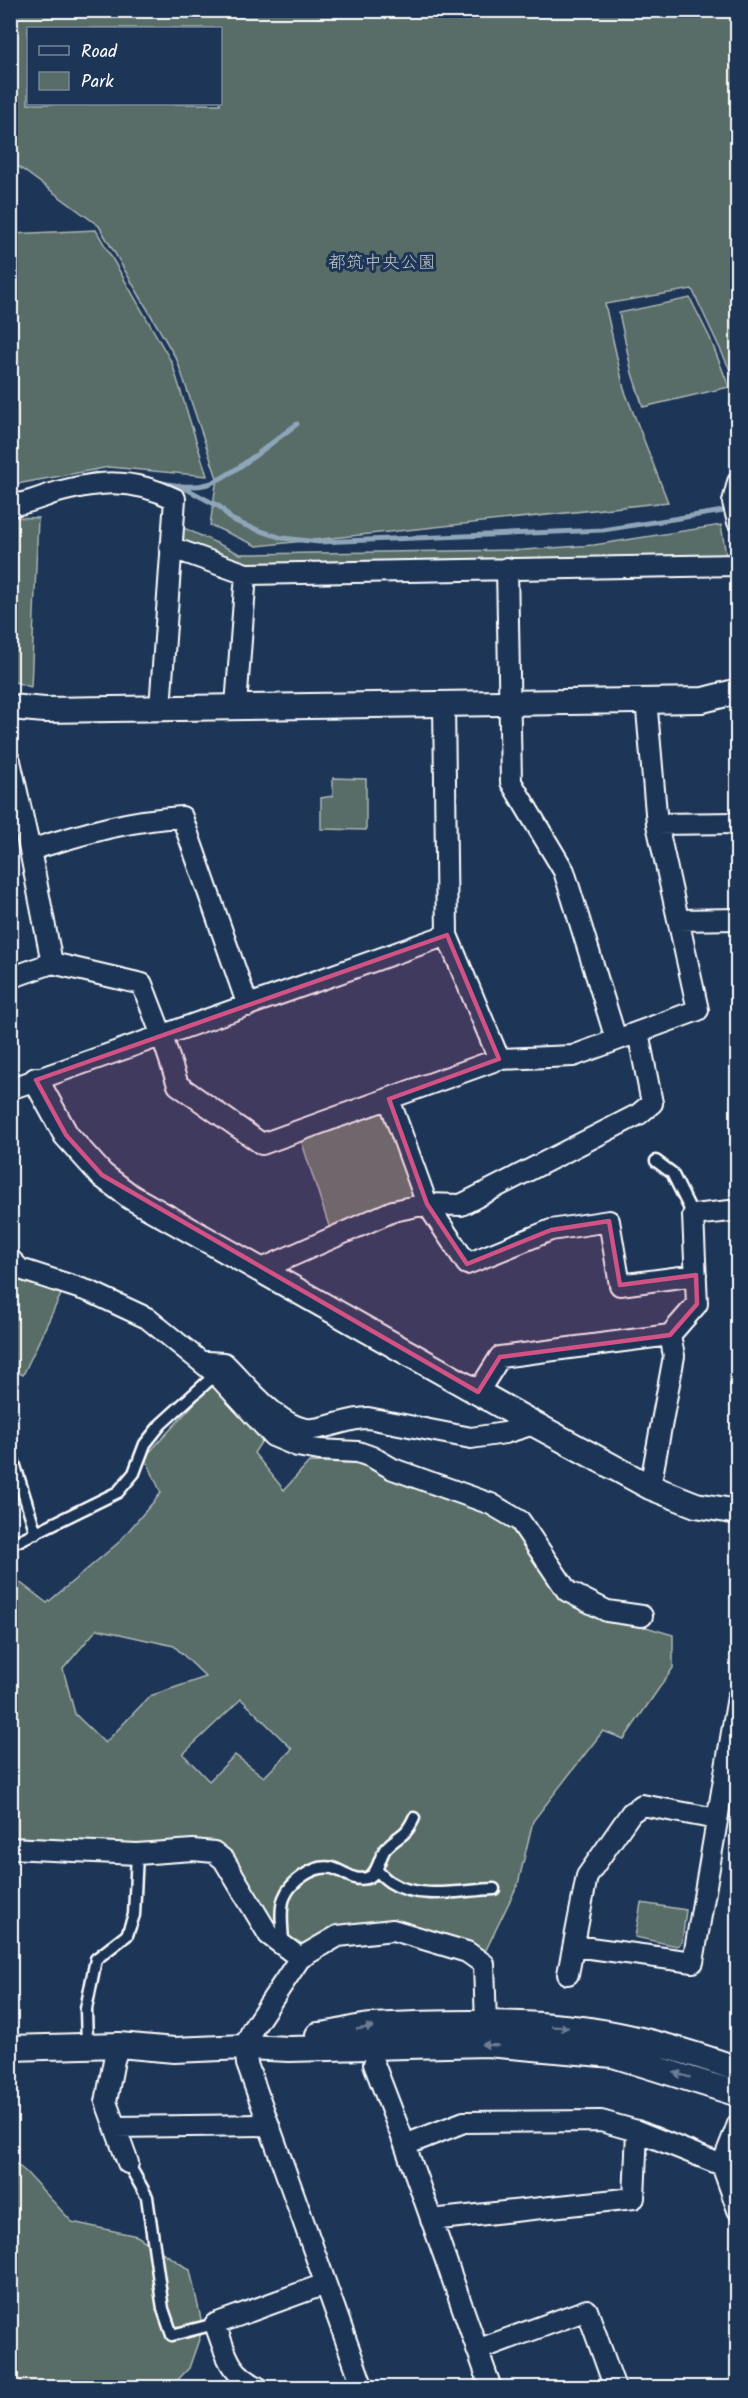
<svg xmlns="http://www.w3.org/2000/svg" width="748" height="2398" font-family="Kalam,'Klee One',sans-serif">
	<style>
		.green { fill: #586d68; stroke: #acb6b4; stroke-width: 1.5; fill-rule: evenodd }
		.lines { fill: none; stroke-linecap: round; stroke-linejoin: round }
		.stream { stroke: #8fa6b9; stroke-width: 5 }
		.service-casing { stroke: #fff; stroke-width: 15 }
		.minor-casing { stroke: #fff; stroke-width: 24 }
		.tertiary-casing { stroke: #fff; stroke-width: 28 }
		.service { stroke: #1d3557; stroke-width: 10 }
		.minor { stroke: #1d3557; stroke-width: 20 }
		.tertiary { stroke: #1d3557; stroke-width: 24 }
		.oneway { fill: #6c7c92 }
		.marked { fill: #d15284; fill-opacity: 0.2; stroke: #d15284; stroke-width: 4.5; stroke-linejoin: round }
		.labels { text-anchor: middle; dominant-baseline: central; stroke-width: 6; stroke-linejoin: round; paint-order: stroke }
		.park-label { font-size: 18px; fill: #bcc5c3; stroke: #1d3557 }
	</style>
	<rect width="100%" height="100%" fill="#1d3557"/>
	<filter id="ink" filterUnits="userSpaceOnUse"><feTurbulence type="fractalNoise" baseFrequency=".0167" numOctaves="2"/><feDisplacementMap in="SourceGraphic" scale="12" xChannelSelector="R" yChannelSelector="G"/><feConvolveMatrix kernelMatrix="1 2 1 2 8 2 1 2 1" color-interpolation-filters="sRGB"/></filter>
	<g filter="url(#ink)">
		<!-- green -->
		<path class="green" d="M11 10 737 11V385L692 289 605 304 624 389 668 502 257 546 210 525 217 478 177 360 99 226 11 161ZM220 28V104H28V28Z
			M96 230 172 363 207 476 109 467 11 485V234Z
			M690 298 710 338 729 387 643 407 632 373 619 313Z
			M10 517 38 518 31 687 11 681Z
			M721 525 726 555 243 565 178 542 180 526 240 554 524 550 594 545Z
			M333 778 366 779V830L321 829V798L333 796Z
			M378 1113 384 1114 388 1120 416 1194 412 1197 330 1229 301 1140Z
			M10 1265 63 1290 23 1375 11 1369Z
			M215 1381 265 1436 254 1453 284 1490 309 1462 354 1463 398 1476 518 1525 567 1595 639 1625 673 1635V1668L624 1739 603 1731 533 1821 518 1884 483 1956 410 1931 307 1946 271 1927 232 1863 85 1848 11 1838 10 1575 47 1603 118 1543 161 1493 145 1457ZM97 1629 174 1646 206 1677 150 1696 105 1743 75 1714 63 1669ZM241 1699 292 1749 264 1777 235 1755 209 1781 183 1754Z
			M641 1903 686 1910 682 1942 677 1946 635 1937Z
			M10 2159 26 2172 72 2222 137 2236 190 2270 203 2328 189 2368 171 2387H11Z"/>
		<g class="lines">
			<!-- stream -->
			<path class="stream" d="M65 481 95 474 102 475
				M156 482C173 485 191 489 208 484 231 477 276 439 297 424
				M181 486 220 507 231 519 244 525 282 538 319 542 603 530 730 510
				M16 495 38 489"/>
			<defs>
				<path id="service" d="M656 1161 672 1173 693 1215
					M10 1450 36 1533
					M10 1542 18 1541 118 1492 134 1473 145 1444 161 1424 216 1374
					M376 1870C381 1874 385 1879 390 1882 419 1901 462 1890 494 1889
					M283 1944C283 1930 279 1912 284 1898 290 1882 314 1864 332 1868 344 1871 353 1882 367 1878 379 1874 379 1856 386 1848 399 1834 405 1838 414 1818
					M87 2046 86 2009 96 1959 127 1935 134 1915 137 1854
					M128 2163 147 2197 163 2309 172 2335 215 2324"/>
				<path id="minor" d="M738 482 733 502 738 522
					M10 505C24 505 39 498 51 494 97 481 131 477 175 499L160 708
					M170 547 246 574
					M507 568 511 782 564 871 616 1039
					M236 706 246 574 738 565
					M10 761 30 850 52 963 142 984 162 1036 178 1085 262 1144 499 1059 573 1056 698 1010 657 824 646 699
					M657 824 738 823
					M30 850C83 834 126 820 182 817L248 1006
					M679 920 738 919
					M447 935 499 1059
					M10 978 52 963
					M10 1089 447 935 444 704
					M389 1099 427 1204 467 1264 551 1230 609 1221 620 1285 696 1275
					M10 1259 20 1269 91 1292 147 1318 216 1374 273 1436 297 1446 319 1450 358 1452 372 1457 393 1469 491 1504 520 1521 567 1591 607 1611 642 1616
					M262 1269 393 1211 427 1204 461 1205 639 1114 652 1103 638 1032
					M207 1362 224 1363C245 1383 282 1432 313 1429 332 1427 349 1418 368 1418L471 1438 505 1433 534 1424
					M478 1392 500 1357 670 1335
					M650 1487 674 1356 670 1335 697 1304 693 1215 730 1211 738 1213
					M10 1848 137 1854 193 1850 214 1852 224 1860 269 1935 300 1958
					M575 1946 693 1962 738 1697
					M568 1974 587 1876 631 1813 642 1805 717 1819
					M119 2045 114 2060 106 2102 128 2163
					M374 2064 405 2145
					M738 2124 722 2165 738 2210
					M115 2127 269 2125
					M431 2220 634 2198 637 2131
					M477 2350 587 2310 615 2388
					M259 2388C227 2371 227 2356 215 2324L325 2284
					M363 2388 247 2064 245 2047 252 2030 300 1958 338 1936 393 1930 467 1952 484 1964 486 2024
					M491 2388 405 2145 464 2122 601 2121 637 2131 722 2165"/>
				<path id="tertiary" d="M10 707 45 710 703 700 738 691
					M36 1080 66 1135 102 1175 131 1197 534 1424 650 1487 696 1505 738 1512
					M318 2035C337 2034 354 2027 372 2026 443 2022 526 2020 596 2031 644 2038 692 2053 738 2069
					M10 2048 119 2045 174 2050 245 2047 289 2049 487 2044 613 2055 738 2094"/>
			</defs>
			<!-- service casing -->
			<use href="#service" class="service-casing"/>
			<!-- minor casing -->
			<use href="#minor" class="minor-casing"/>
			<!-- tertiary casing -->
			<use href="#tertiary" class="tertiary-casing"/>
			<!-- service -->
			<use href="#service" class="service"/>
			<!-- minor -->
			<use href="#minor" class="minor"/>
			<!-- tertiary -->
			<use href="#tertiary" class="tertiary"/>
		</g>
		<!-- one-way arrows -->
		<defs><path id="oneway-solid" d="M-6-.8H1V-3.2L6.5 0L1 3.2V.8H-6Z" transform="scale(1.5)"/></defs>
		<g class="oneway">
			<use href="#oneway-solid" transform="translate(560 2027) rotate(4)"/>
			<use href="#oneway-solid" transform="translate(365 2028) rotate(-9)"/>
			<use href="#oneway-solid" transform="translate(490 2045) rotate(-177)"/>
			<use href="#oneway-solid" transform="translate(682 2075) rotate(-163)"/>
		</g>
	</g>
	<!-- marked area -->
	<path class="marked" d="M447 935 499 1059 389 1099 427 1204 467 1264 551 1230 609 1221 620 1285 696 1275 697 1304 670 1335 500 1357 478 1392 102 1175 66 1135 36 1080Z"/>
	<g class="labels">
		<!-- park labels -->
		<g class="park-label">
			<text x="382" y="263">都筑中央公園</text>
		</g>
	</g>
	<!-- margin -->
	<rect width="748" height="2398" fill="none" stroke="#1d3557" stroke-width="36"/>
	<rect x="18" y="18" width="712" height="2362" fill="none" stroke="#fff" stroke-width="2" filter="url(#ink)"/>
	<!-- legend -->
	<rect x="27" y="27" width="195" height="78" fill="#1d3557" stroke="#77869a" stroke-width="1.5"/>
	<rect x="39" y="46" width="30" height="9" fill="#1d3557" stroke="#77869a" stroke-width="1.5"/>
	<text x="81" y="57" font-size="18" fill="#ffffff">Road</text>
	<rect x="39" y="72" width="30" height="18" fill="#586d68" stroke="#77869a" stroke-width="1.5"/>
	<text x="81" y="87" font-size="18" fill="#ffffff">Park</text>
</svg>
